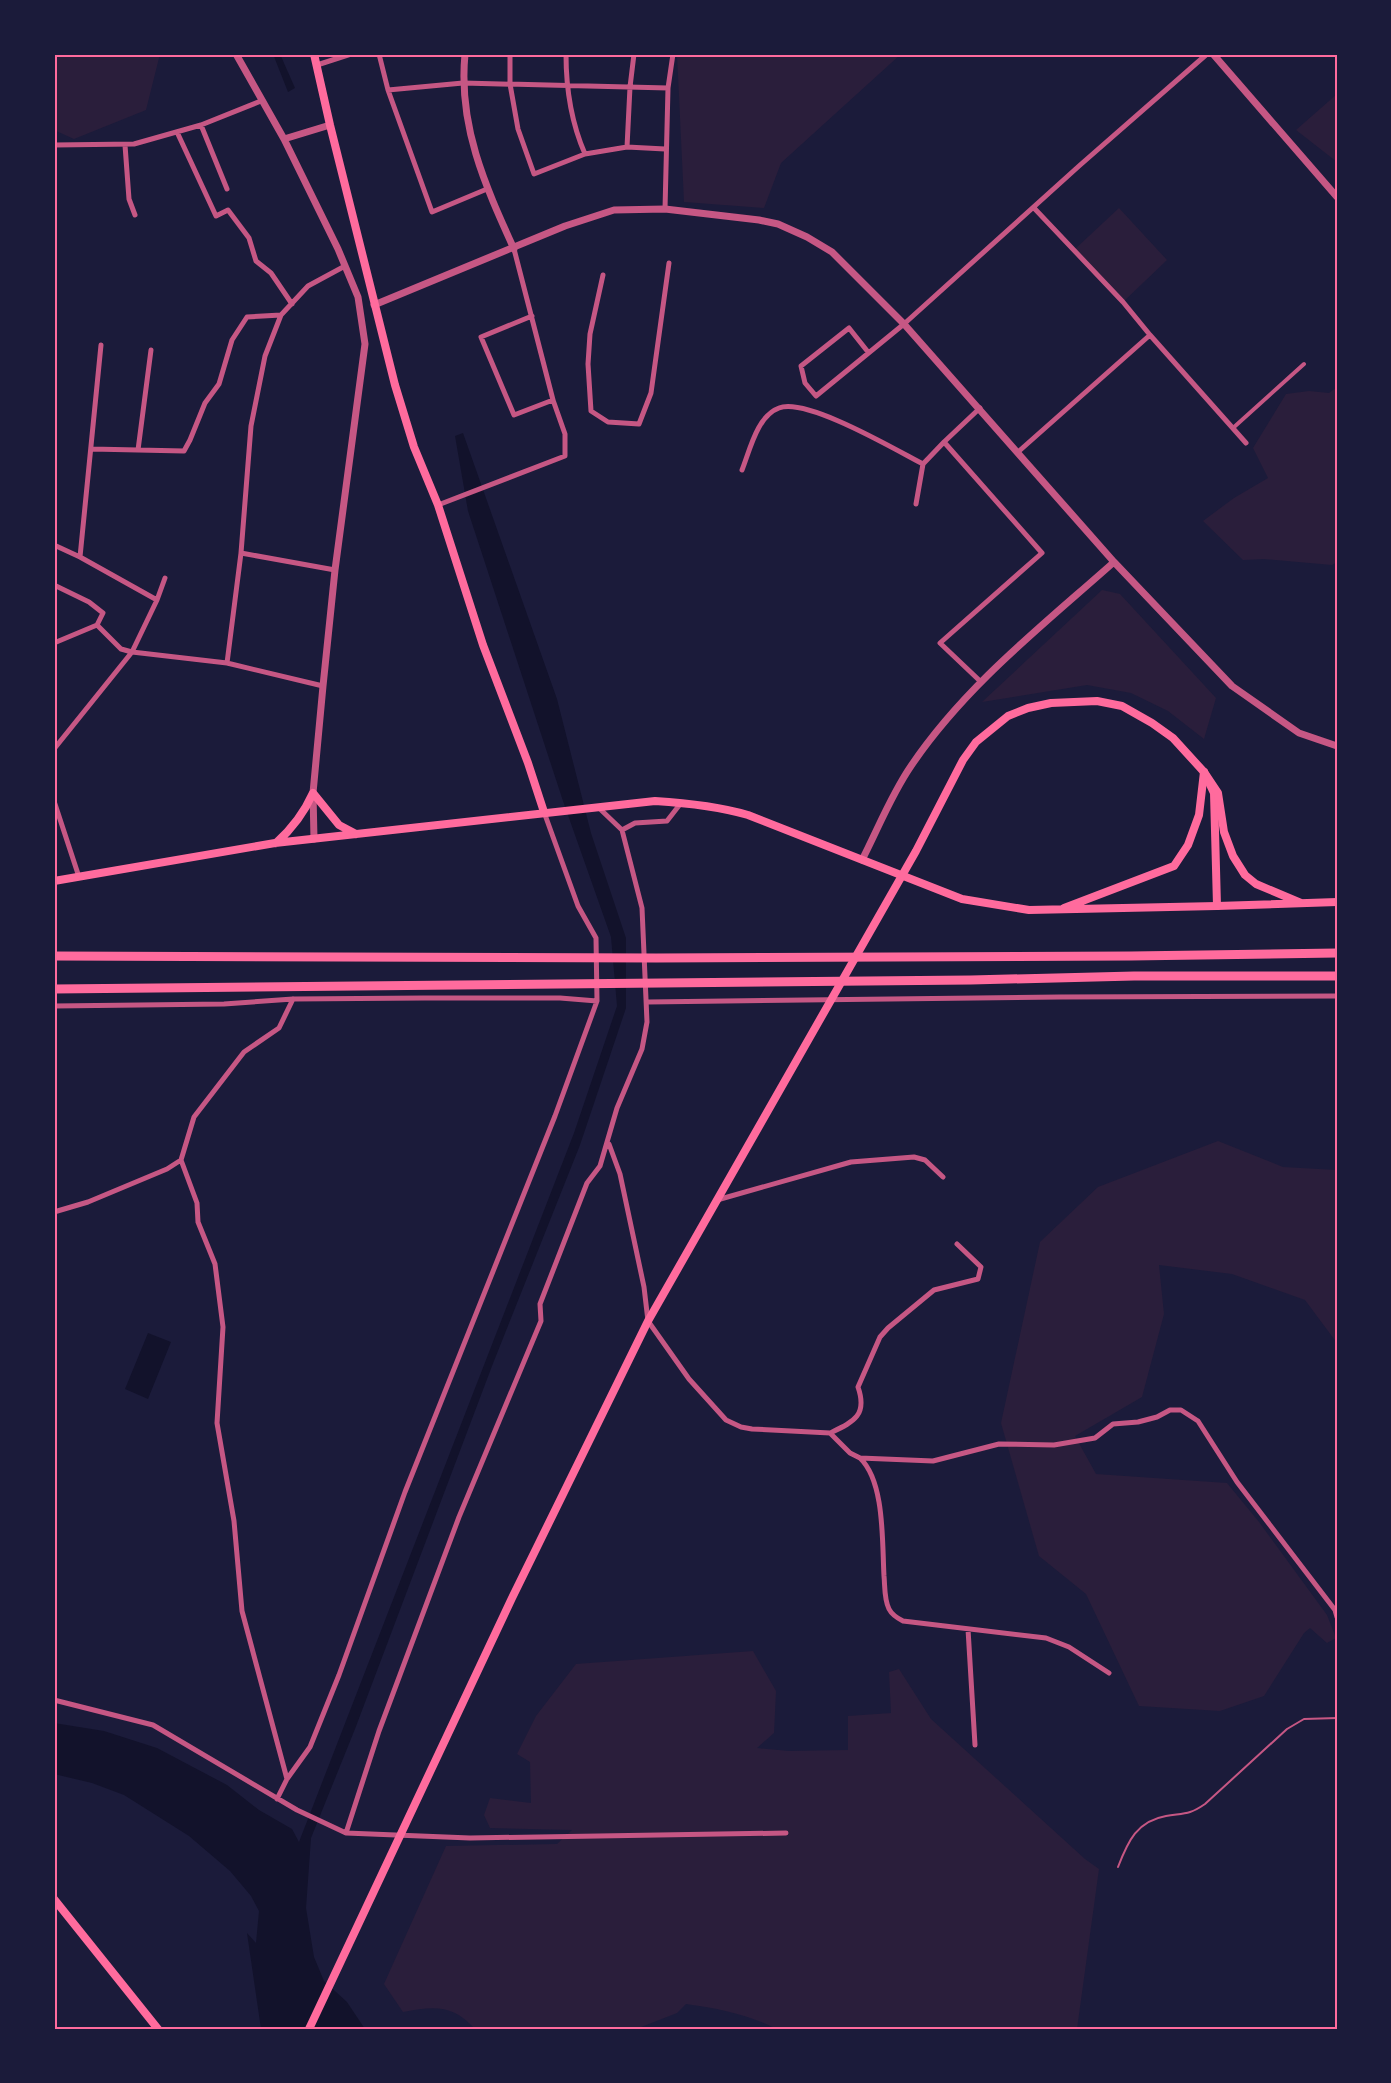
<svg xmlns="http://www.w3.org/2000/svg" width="1391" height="2083" font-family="Inter,sans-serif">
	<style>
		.green { fill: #2a1e3b }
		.water { fill: #12122b }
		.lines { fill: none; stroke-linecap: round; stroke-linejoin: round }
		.service { stroke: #c65784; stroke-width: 2 }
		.pedestrian { stroke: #c65784; stroke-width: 4 }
		.minor { stroke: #c65784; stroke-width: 5 }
		.tertiary { stroke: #c65784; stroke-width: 7 }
		.secondary { stroke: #ff6b9d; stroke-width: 8 }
		.primary { stroke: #ff6b9d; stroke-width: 8 }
		.trunk { stroke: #ff6b9d; stroke-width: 8 }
		.motorway { stroke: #ff6b9d; stroke-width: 9 }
		.neatline { fill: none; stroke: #ff6b9d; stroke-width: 2 }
	</style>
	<rect width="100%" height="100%" fill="#1b1b3a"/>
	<!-- green -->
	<path class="green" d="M54 54H160L146 110 74 139 54 130V89L57 83 54 80Z
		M677 54H901L781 163 764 208 684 202Z
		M1337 94V162L1296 130Z
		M1119 208 1167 260 1123 302 1074 250Z
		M1337 387V562L1332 565 1264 559 1243 560 1203 521 1234 498 1268 478 1253 448 1286 394 1309 391 1329 393Z
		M1102 590 1120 594 1216 698 1204 739 1168 711 1131 693 1087 685 982 702Z
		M1218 1141 1283 1167 1337 1170V1343L1305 1300 1232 1274 1159 1265 1164 1314 1142 1397 1075 1436 1096 1474 1227 1483 1259 1522 1327 1615 1336 1638 1327 1643 1310 1628 1304 1633 1264 1696 1220 1711 1139 1706 1086 1594 1039 1556 1001 1423 1040 1242 1098 1187Z
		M753 1651 776 1691 774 1733 757 1748 789 1751 848 1750V1716L891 1713 889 1672 899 1669 931 1719 1085 1859 1099 1869 1077 2029H777C749 2015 717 2008 686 2004L677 2013 636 2029H475C453 2004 434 2006 403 2012L384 1984 446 1846 557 1844 572 1830 490 1828 484 1815 490 1798 531 1803 530 1762 517 1754 536 1716 576 1664Z"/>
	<!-- water -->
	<path class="water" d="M273 54H280L295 88 288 92Z
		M463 433 557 699 591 833 626 938V1008L580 1145 492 1366 355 1729 311 1838 306 1908 314 1957 324 1981 347 2002 365 2029H261L247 1933 256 1943 259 1911 251 1896 230 1871 189 1836 124 1795 92 1783 54 1774V1723L104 1731 157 1748 227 1785 259 1810 292 1829 299 1842 574 1133 617 1006 611 937 563 801 468 511 455 436Z
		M148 1333 171 1342 148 1399 125 1389Z"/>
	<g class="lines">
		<!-- service -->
		<path class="service" d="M1118 1867C1128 1841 1137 1821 1166 1816 1185 1813 1189 1815 1205 1804L1287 1729 1304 1719 1337 1718"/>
		<!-- pedestrian -->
		<path class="pedestrian" d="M1233 428 1304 364"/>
		<!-- minor -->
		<path class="minor" d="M379 54 388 90 432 212 487 189
			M510 54V84L518 129 534 174 585 154 627 147 630 87 634 54
			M566 54C566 89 571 122 585 154
			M317 65 351 54
			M388 90 463 83 668 88
			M201 125 227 189
			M177 132 216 216 228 210 249 238 256 261 271 273 292 304
			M54 145 134 144 201 125 261 101
			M125 145 129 199 135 215
			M627 147 665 149
			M1034 208 1123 302 1150 335
			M665 209 668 88 673 54
			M603 275 590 334 588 364 591 411 608 422 639 424 651 393 669 263
			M532 316 481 337 514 415 553 400
			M101 345 80 557 157 600 132 652 227 663
			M151 350 138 450 184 451 190 440 205 403 219 384 232 340 247 317 281 315
			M868 352 849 328 801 366 805 383 816 396 904 324 1079 166 1207 54
			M980 408 944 442 1042 553 940 643 980 681
			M91 449 138 450
			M1018 452 1150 335 1246 443
			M742 470C750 450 757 416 779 408 806 397 896 450 923 464
			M916 504 923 464 944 442
			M438 505 565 456V434L553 400 514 249
			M54 545 80 557
			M241 553 335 570
			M54 585 89 602 103 613 97 625 54 643
			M157 600 165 578
			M323 686 227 663 241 553 251 426 265 356 281 315 308 286 345 266
			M54 749 132 652 121 649 97 625
			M54 801 79 877
			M599 808 622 830
			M622 830 635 823 667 821 681 803
			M648 1002 1059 997 1337 996
			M54 1006 224 1004 293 999 424 998H560L597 1001 596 938 578 906 544 812
			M609 1144 620 1174 644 1287 648 1321 689 1379 726 1420 741 1427 752 1429 830 1433 850 1453 860 1458 933 1461 999 1444 1054 1445 1095 1438 1113 1424 1138 1422 1157 1417 1170 1410H1181L1198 1421 1237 1482 1335 1610 1337 1617
			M181 1160 197 1203 198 1222 215 1264 223 1327 217 1423 234 1521 242 1611 287 1779
			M717 1200 851 1162 914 1157 925 1160 943 1177
			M54 1212 88 1202 167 1169 181 1160 194 1117 244 1052 279 1028 293 999
			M830 1433C853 1422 868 1416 858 1387L880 1337 888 1328 934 1290 978 1279 981 1267 957 1244
			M860 1458C885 1482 882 1542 884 1576 885 1586 884 1599 889 1609 892 1615 897 1618 903 1621L1046 1638 1069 1647 1109 1673
			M968 1629 975 1745
			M54 1700 153 1725 297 1810 346 1833 379 1731 459 1517 541 1321 540 1304 587 1183 600 1166 617 1108 642 1049 647 1022 642 908 622 830
			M277 1799 287 1779 310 1747 339 1675 405 1492 555 1116 597 1001
			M346 1833 470 1838 786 1833"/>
		<!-- tertiary -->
		<path class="tertiary" d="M236 54 284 139 338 249 358 297 365 344 335 570 323 686 313 793 314 839
			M465 54C458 126 485 185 514 249
			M1213 54 1337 197
			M284 139 330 125
			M374 305 565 226 614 210 665 209 759 220 778 224 807 237 832 252 904 324 1114 562 1232 686 1299 733 1337 746
			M862 860C878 829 891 795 911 766 965 686 1042 626 1114 562"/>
		<!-- secondary -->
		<path class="secondary" d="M314 54 330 125 395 385 414 447 438 505 483 645 528 763 544 812
			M309 2029 512 1598 648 1321 916 851 963 760 976 742 1008 716 1028 708 1051 703 1097 701 1122 706 1152 723 1173 738 1204 772 1214 793 1217 906"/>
		<!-- primary -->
		<path class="primary" d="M276 843C293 828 304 813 313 793L339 825 356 834
			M54 881 275 843 655 801C687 803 717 806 748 815L962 899 1029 910 1217 906
			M1064 908 1174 866 1188 845 1199 815 1204 772
			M54 1899 158 2029"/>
		<!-- trunk -->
		<path class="trunk" d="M1204 772 1218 793 1224 832 1233 856 1245 875 1256 884 1301 903
			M1217 906 1337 902"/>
		<!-- motorway -->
		<path class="motorway" d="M54 956 656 958 1131 956 1337 953
			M54 989 971 980 1134 976H1337"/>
	</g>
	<!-- border -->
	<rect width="1391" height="2083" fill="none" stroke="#1b1b3a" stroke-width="111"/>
	<rect x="56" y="56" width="1280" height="1972" class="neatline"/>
</svg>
